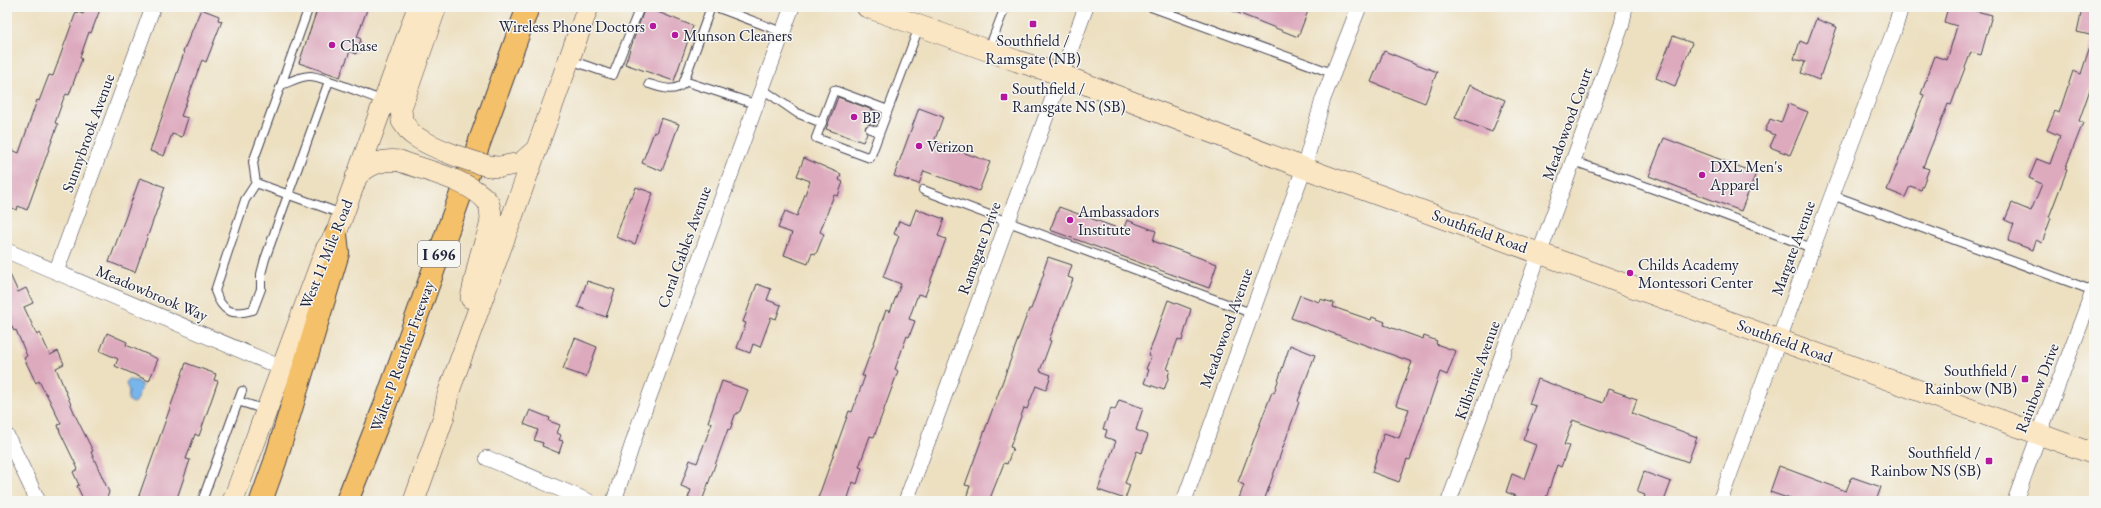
<svg xmlns="http://www.w3.org/2000/svg" width="2101" height="508" font-family="'EB Garamond',serif">
	<style>
		.water { fill: #78b5eb; stroke: #4d6c93 }
		.building { fill: #dda9bd }
		.lines { fill: none; stroke-linecap: round; stroke-linejoin: round }
		.service-casing { stroke: #403e4f; stroke-width: 10 }
		.minor-casing { stroke: #403e4f; stroke-width: 16 }
		.secondary-casing { stroke: #403e4f; stroke-width: 22 }
		.motorway-casing { stroke: #403e4f; stroke-width: 24 }
		.service { stroke: #fff; stroke-width: 8 }
		.minor { stroke: #fff; stroke-width: 15 }
		.secondary { stroke: #fbe6c3; stroke-width: 21 }
		.motorway { stroke: #f4c16a; stroke-width: 22 }
		.secondary-bridge-casing { stroke: #403e4f; stroke-width: 22; stroke-linecap: butt }
		.secondary-bridge { stroke: #fbe6c3; stroke-width: 21 }
		.poi-dot { fill: #b5179e; stroke: #f6f6f2; stroke-width: 1.5 }
		.labels { text-anchor: middle; dominant-baseline: central; stroke-width: 3; stroke-linejoin: round; paint-order: stroke }
		.shield { fill: #f6f6f2; stroke: #626272; stroke-width: 1 }
		.shield-label { font-size: 15px; font-weight: bold; fill: #22223b }
		.poi-label { font-size: 16px; fill: #22223b; stroke: #f6f6f2; text-anchor: start }
		.street-label { font-size: 16px; fill: #22223b; stroke: #f6f6f2 }
	</style>
	<rect width="100%" height="100%" fill="#f6f6f2"/>
	<filter id="ink" filterUnits="userSpaceOnUse"><feTurbulence type="fractalNoise" baseFrequency=".025" numOctaves="2"/><feDisplacementMap in="SourceGraphic" scale="8" xChannelSelector="R" yChannelSelector="G"/><feConvolveMatrix kernelMatrix="1 2 1 2 8 2 1 2 1" color-interpolation-filters="sRGB"/></filter>
	<filter id="wash" filterUnits="userSpaceOnUse"><feTurbulence type="fractalNoise" baseFrequency=".012" numOctaves="4" result="noise"/><feDisplacementMap in="SourceGraphic" scale="16" xChannelSelector="R" yChannelSelector="G"/><feGaussianBlur stdDeviation="0.9" result="paint"/><feColorMatrix in="noise" values="0 0 0 0 0 0 0 0 0 0 0 0 0 0 0 0 0 1.4 0 .05"/><feComposite in="paint" operator="in"/></filter>
	<g filter="url(#wash)">
		<rect width="100%" height="100%" fill="#ede0c1"/>
		<!-- water -->
		<path class="water" d="M128 380 138 381 142 386 136 401 133 403 128 400 129 391 126 384Z"/>
		<g id="blocks">
			<!-- building -->
			<path class="building" d="M85 7H101L91 33 89 32 80 58 82 59 69 95 66 94 63 100 55 123 58 124 27 210 18 206 17 210 7 206V148L19 153 37 100 39 101 49 75 53 76 76 12 83 14Z
				M318 7H368L357 37 361 39 356 54 350 51 340 77 299 63Z
				M645 7 693 26 674 81 625 64Z
				M1223 7H1297L1308 11 1298 37Z
				M1948 7H1960L1992 15 1981 55 1971 52 1951 105 1948 104 1923 167 1929 169 1921 190 1910 186 1905 197 1887 190 1924 95 1921 94 1935 56 1947 60 1957 26 1944 22Z
				M201 9 219 16 218 20 222 21 206 62 202 60 181 116 188 118 182 137 172 134 164 156 150 151 184 53 183 52Z
				M2082 9 2094 12V36L2077 32Z
				M1816 19 1837 27 1819 80 1801 73 1805 62 1794 59 1800 41 1807 44Z
				M1673 36 1692 43 1675 86 1656 78Z
				M2092 40 2094 41V78L2079 121 2083 123 2065 169 2067 170 2049 217 2051 218 2042 243 2036 240 2033 250 2008 241 2014 224 2005 220 2012 203 2031 211 2042 184 2029 178 2037 159 2050 164 2060 136 2047 130 2055 111 2059 113 2073 71 2081 74Z
				M1384 51 1437 72 1425 103 1371 82Z
				M1469 85 1505 100 1492 132 1455 118Z
				M838 97 875 111 870 124 865 127 867 133 863 142 826 129Z
				M1788 104 1808 112 1790 155 1770 147 1775 135 1765 131 1770 119 1781 123Z
				M919 108 943 117 934 142 990 162 979 191 924 171 919 184 894 176Z
				M661 118 679 124 662 171 642 163 654 132 656 133Z
				M1664 138 1756 173 1741 211 1649 176Z
				M804 158 841 174 839 180 843 182 838 196 834 195 820 232 824 234 816 254 812 253 808 264 784 255 792 233 778 228 785 211 797 216 810 181 797 176Z
				M140 178 165 187 135 272 109 262Z
				M636 187 653 193 635 244 616 237 630 197 632 198Z
				M1059 207 1123 230 1127 220 1156 231 1153 241 1217 264 1209 288 1050 230Z
				M916 209 944 219 938 236 946 239 925 296 918 294 909 319 915 321 909 337 907 336 895 369 898 371 874 437 870 436 859 467 862 468 857 484 853 482 847 501H817L849 411 852 412 865 376H862L886 310 890 312 901 284 883 277 899 236 894 234 899 221 910 225Z
				M1048 257 1072 265 1068 277 1073 279 1049 340 1051 341 1040 371 1051 375 1046 390 1036 386 1027 409 1024 408 1010 447 1013 448 1007 464 1004 463 989 501H965L970 486 965 485 1029 309H1031L1044 273 1043 272Z
				M7 268 18 292 26 288 33 303 24 307 37 335 40 333 50 355 58 351 64 364 56 368 76 417 93 451 91 452 109 492 106 501H84L77 486 79 485 73 472 78 469 60 432 58 425 61 424 46 393H45L39 381 36 383 24 358 27 356 16 330 14 331 7 317Z
				M587 281 615 290 606 317 578 307Z
				M757 284 771 289 767 300 781 305 776 319 771 317 760 347 753 344 750 353 737 348 746 323 743 322Z
				M1300 295 1319 302 1320 299 1334 303 1333 307 1371 320 1372 317 1385 322 1384 325 1423 339 1424 336 1437 341 1436 344 1456 351 1447 375 1440 372 1410 460 1407 459 1399 482 1372 472 1384 433 1399 438 1409 409 1396 405 1412 362 1291 318Z
				M1168 300 1191 309 1182 341 1178 339 1167 369 1170 370 1168 376H1169L1164 390 1144 383 1149 370 1146 369 1151 357 1148 356Z
				M107 333 127 342 126 345 158 359 149 381 115 366 118 359 100 351Z
				M575 338 597 347 586 377 563 369Z
				M1290 345 1315 355 1298 401 1299 402 1264 501H1238L1244 485 1238 482 1272 392 1274 393Z
				M186 363 216 374 214 380 218 381 199 436 195 434 186 459 190 460 176 501H137Z
				M1538 379 1603 403 1608 389 1637 399 1632 413 1697 437 1688 462 1573 420 1564 445 1569 446 1561 467 1557 465 1545 501H1517L1518 497 1506 492 1512 474 1524 479 1536 445 1523 440 1536 406 1529 404Z
				M722 381 748 390 740 411 735 415 730 430 728 429 702 501H697L688 498 691 490 681 486 690 460 697 463 712 423 708 422Z
				M1119 400 1143 408 1136 430 1148 435 1142 453 1137 451 1125 483 1130 485 1125 499 1098 490 1116 441 1105 437 1107 430 1103 429 1111 408 1115 410Z
				M530 410 550 418 549 421 560 425 557 433 561 435 559 440 563 441 559 453 542 446 543 443 534 440 538 430 524 424Z
				M1779 466 1846 491 1852 477 1881 487 1876 501H1796L1770 492Z
				M1644 472 1671 482 1664 501H1643L1645 495 1637 492Z"/>
		</g>
	</g>
	<g filter="url(#ink)">
		<use href="#blocks" fill-opacity="0" stroke="#403e4f" stroke-width="1"/>
		<g class="lines">
			<defs>
				<path id="service" d="M716 7 782 32
					M1151 7 1332 73
					M988 51 1005 7
					M570 60 613 75 640 7
					M329 81 265 259 261 274V289L253 310C232 316 222 312 215 291L245 200 256 183 253 162 281 85C290 82 300 76 310 76 322 76 369 96 384 101
					M684 81 755 104
					M649 84C660 87 673 93 683 84L711 7
					M281 85 309 7
					M761 88 797 113 822 123
					M888 110 834 90 816 138 870 158 919 27
					M870 129 879 132
					M1573 161 1682 199 1812 248
					M256 183 342 214
					M923 190 1251 313
					M1832 195 2094 291
					M238 401 266 410
					M202 501 242 391"/>
				<path id="minor" d="M7 251 282 368
					M56 272 153 7
					M7 436 38 501
					M487 458 588 501
					M614 501 637 430 792 7
					M906 501 1086 7
					M1184 501 1304 168 1323 99 1359 7
					M1449 501 1593 106 1622 24 1625 7
					M1720 501C1777 344 1834 187 1894 31L1901 7
					M2015 501C2040 430 2068 359 2094 288"/>
				<path id="secondary" d="M867 7 1017 61 1062 75 1304 168 2094 454
					M410 132 402 121 401 108 436 7
					M499 167 521 163 537 149
					M356 177C369 164 382 159 400 161
					M471 298C474 284 477 270 480 257 485 238 496 222 488 202
					M233 501 326 249 336 234 418 7
					M414 501 444 416 448 394 588 7"/>
				<path id="motorway" d="M261 501 275 462 338 253 336 234
					M347 501 385 405 528 7"/>
			</defs>
			<!-- service casing -->
			<use href="#service" class="service-casing"/>
			<!-- minor casing -->
			<use href="#minor" class="minor-casing"/>
			<!-- secondary casing -->
			<use href="#secondary" class="secondary-casing"/>
			<!-- motorway casing -->
			<use href="#motorway" class="motorway-casing"/>
			<!-- service -->
			<use href="#service" class="service"/>
			<!-- minor -->
			<use href="#minor" class="minor"/>
			<!-- secondary -->
			<use href="#secondary" class="secondary"/>
			<!-- motorway -->
			<use href="#motorway" class="motorway"/>
			<defs>
				<path id="secondary-bridge" d="M410 132C423 145 481 167 499 167
					M400 161C426 171 470 180 488 202"/>
			</defs>
			<!-- secondary-bridge casing -->
			<use href="#secondary-bridge" class="secondary-bridge-casing"/>
			<!-- secondary-bridge -->
			<use href="#secondary-bridge" class="secondary-bridge"/>
		</g>
	</g>
	<!-- markers -->
	<g class="poi-dot">
		<rect x="1029" y="20" width="8" height="8" rx="2"/>
		<circle cx="653" cy="26" r="4"/>
		<circle cx="675" cy="35" r="4"/>
		<circle cx="332" cy="45" r="4"/>
		<rect x="1000" y="93" width="8" height="8" rx="2"/>
		<circle cx="854" cy="117" r="4"/>
		<circle cx="919" cy="146" r="4"/>
		<circle cx="1702" cy="175" r="4"/>
		<circle cx="1070" cy="220" r="4"/>
		<circle cx="1630" cy="273" r="4"/>
		<rect x="2021" y="375" width="8" height="8" rx="2"/>
		<rect x="1985" y="457" width="8" height="8" rx="2"/>
	</g>
	<g class="labels">
		<!-- shield labels -->
		<rect class="shield" x="418" y="241" width="42" height="26" rx="3"/>
		<g class="shield-label">
			<text x="439" y="254">I 696</text>
		</g>
		<!-- poi labels -->
		<g class="poi-label">
			<text x="645" y="26" text-anchor="end">Wireless Phone Doctors</text>
			<text x="683" y="35">Munson Cleaners</text>
			<text x="1033" y="40" text-anchor="middle">Southfield /<tspan x="1033" dy="18">Ramsgate (NB)</tspan></text>
			<text x="340" y="45">Chase</text>
			<text x="1012" y="88">Southfield /<tspan x="1012" dy="18">Ramsgate NS (SB)</tspan></text>
			<text x="862" y="117">BP</text>
			<text x="927" y="146">Verizon</text>
			<text x="1710" y="166">DXL Men's<tspan x="1710" dy="18">Apparel</tspan></text>
			<text x="1078" y="211">Ambassadors<tspan x="1078" dy="18">Institute</tspan></text>
			<text x="1638" y="264">Childs Academy<tspan x="1638" dy="18">Montessori Center</tspan></text>
			<text x="2017" y="370" text-anchor="end">Southfield /<tspan x="2017" dy="18">Rainbow (NB)</tspan></text>
			<text x="1981" y="452" text-anchor="end">Southfield /<tspan x="1981" dy="18">Rainbow NS (SB)</tspan></text>
		</g>
		<!-- street labels -->
		<g class="street-label">
			<text transform="translate(1567 124) rotate(-70)">Meadowood Court</text>
			<text transform="translate(88 133) rotate(-70)">Sunnybrook Avenue</text>
			<text transform="translate(1480 231) rotate(20)">Southfield Road</text>
			<text transform="translate(684 247) rotate(-70)">Coral Gables Avenue</text>
			<text transform="translate(979 248) rotate(-70)">Ramsgate Drive</text>
			<text transform="translate(1793 248) rotate(-70)">Margate Avenue</text>
			<text transform="translate(326 254) rotate(-68)">West 11 Mile Road</text>
			<text transform="translate(152 293) rotate(23)">Meadowbrook Way</text>
			<text transform="translate(1226 328) rotate(-70)">Meadowood Avenue</text>
			<text transform="translate(1785 341) rotate(20)">Southfield Road</text>
			<text transform="translate(402 356) rotate(-70)">Walter P Reuther Freeway</text>
			<text transform="translate(1477 370) rotate(-70)">Kilbirnie Avenue</text>
			<text transform="translate(2037 388) rotate(-69)">Rainbow Drive</text>
		</g>
	</g>
	<!-- margin -->
	<rect width="2101" height="508" fill="none" stroke="#f6f6f2" stroke-width="24"/>
</svg>
